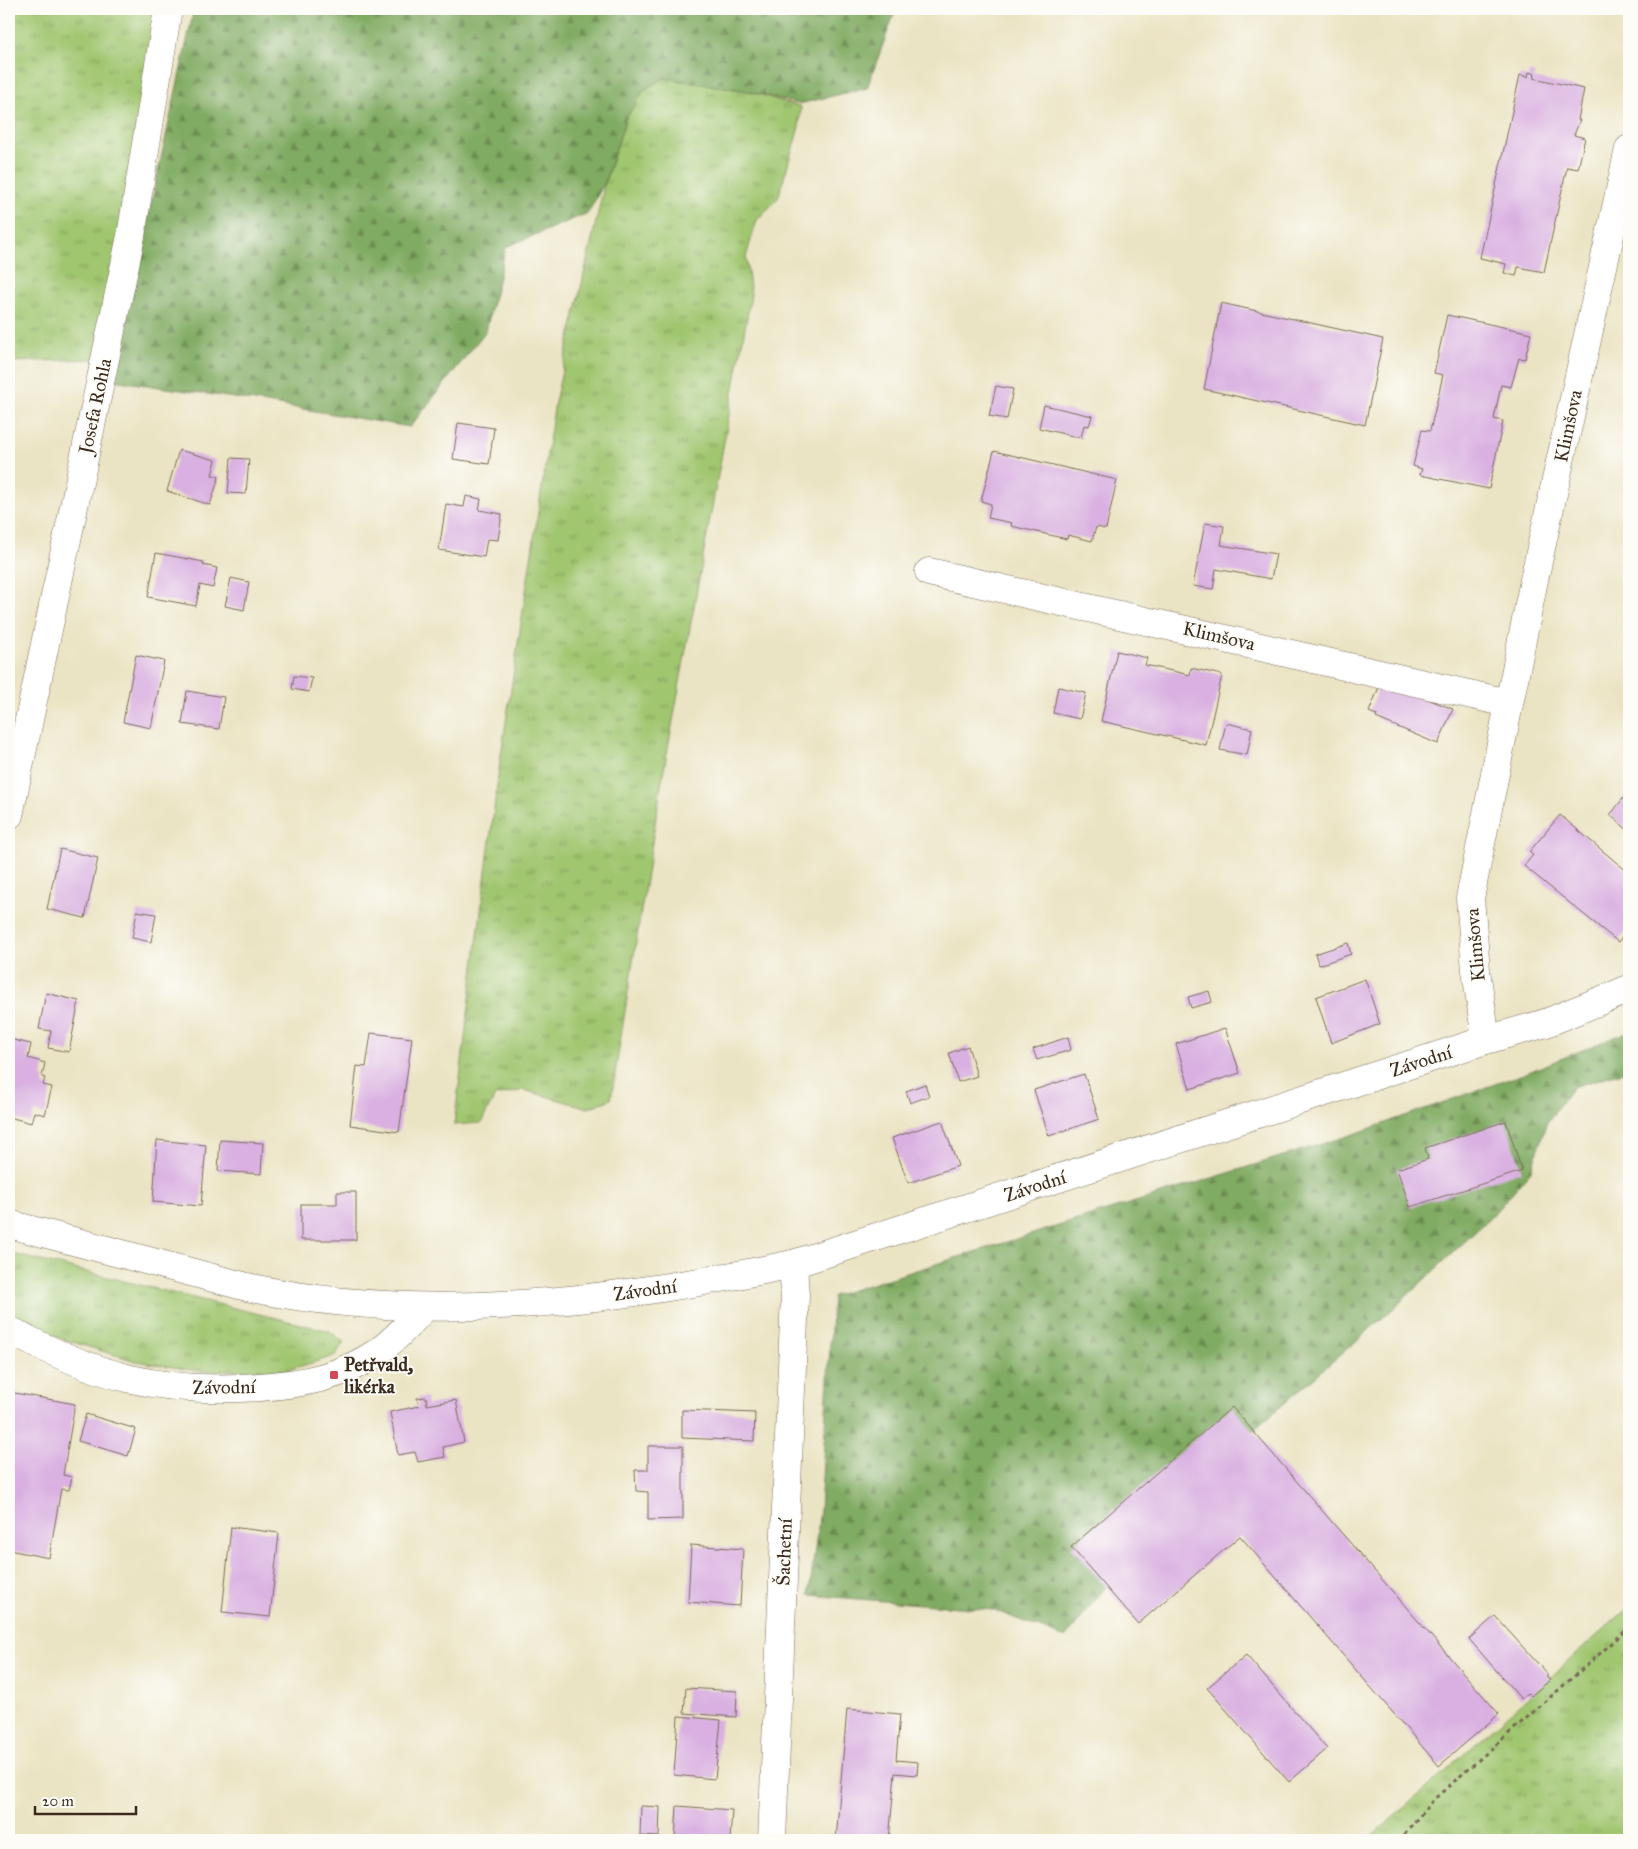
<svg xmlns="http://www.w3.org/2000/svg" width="1638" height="1849" font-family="'IM FELL Great Primer',serif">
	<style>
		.grass { fill: url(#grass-tufts); stroke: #6e7847 }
		.forest { fill: url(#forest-firs); stroke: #5e6a40 }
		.building { fill: #d9b0e1 }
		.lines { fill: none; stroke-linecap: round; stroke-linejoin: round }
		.street-casing { stroke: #796b58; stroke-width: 29 }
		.secondary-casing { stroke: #796b58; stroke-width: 29 }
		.path { stroke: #796b58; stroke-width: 3; stroke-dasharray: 4 4; stroke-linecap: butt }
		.street { stroke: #fff; stroke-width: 28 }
		.secondary { stroke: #fff; stroke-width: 28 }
		.poi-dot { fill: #d1495b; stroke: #fdfcf7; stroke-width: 2 }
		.labels { text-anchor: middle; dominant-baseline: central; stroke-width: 4; stroke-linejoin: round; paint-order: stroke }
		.street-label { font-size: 19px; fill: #3b2a1e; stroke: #fdfcf7 }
		.poi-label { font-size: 19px; font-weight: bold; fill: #3b2a1e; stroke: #fdfcf7; text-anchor: start }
	</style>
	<defs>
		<pattern id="grass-tufts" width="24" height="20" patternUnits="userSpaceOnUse" patternTransform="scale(1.25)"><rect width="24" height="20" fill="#a0c670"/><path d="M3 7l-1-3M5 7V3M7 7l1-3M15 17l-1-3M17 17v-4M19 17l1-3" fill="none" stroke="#84a15b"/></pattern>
		<pattern id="forest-firs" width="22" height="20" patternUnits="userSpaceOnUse" patternTransform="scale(1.25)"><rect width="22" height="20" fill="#80ab62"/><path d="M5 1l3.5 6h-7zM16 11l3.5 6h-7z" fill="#6a8b50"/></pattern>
	</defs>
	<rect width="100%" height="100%" fill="#fdfcf7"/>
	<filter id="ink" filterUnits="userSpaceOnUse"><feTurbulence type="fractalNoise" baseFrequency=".02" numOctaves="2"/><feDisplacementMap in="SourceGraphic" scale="10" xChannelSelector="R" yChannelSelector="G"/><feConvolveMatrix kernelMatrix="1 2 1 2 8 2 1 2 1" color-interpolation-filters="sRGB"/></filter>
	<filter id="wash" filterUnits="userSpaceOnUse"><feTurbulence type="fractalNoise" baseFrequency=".0096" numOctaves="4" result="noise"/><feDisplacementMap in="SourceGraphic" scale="20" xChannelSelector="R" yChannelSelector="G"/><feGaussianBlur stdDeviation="1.12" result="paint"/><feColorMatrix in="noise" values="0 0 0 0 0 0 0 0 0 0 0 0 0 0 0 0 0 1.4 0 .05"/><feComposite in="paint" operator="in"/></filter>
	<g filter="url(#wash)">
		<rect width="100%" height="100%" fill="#ebe4c4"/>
		<!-- grass -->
		<path class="grass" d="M9 9H156L124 229 95 359 9 362Z
			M664 78 748 91 801 107 799 127 778 198 757 220 746 257 751 295 661 786 611 1099 588 1108 524 1090 495 1096 481 1123 454 1125 500 761 555 402 605 182 626 118 644 90Z
			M9 1253 329 1331 344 1342 335 1356 288 1370 197 1371 136 1361 62 1339 9 1314Z
			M1629 1607V1840H1368Z"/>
		<!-- forest -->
		<path class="forest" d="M194 9H896L867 88 799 104 748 91 664 78 644 90 626 118 605 182 588 213 506 247 486 331 410 427 255 401 112 380Z
			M1629 1031V1070L1573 1087 1546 1124 1531 1171 1490 1218 1394 1308 1180 1494 1065 1638 994 1610 809 1595 820 1510 833 1296 1357 1133 1526 1073Z"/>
		<g id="blocks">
			<!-- building -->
			<path class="building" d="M1529 72 1535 74 1534 78 1584 89 1578 120H1580L1574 135 1585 138 1578 169 1567 167 1544 272 1518 267 1516 276 1504 273 1506 264 1480 258 1520 75 1528 77Z
				M1221 303 1383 339 1365 425 1204 389Z
				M1447 315 1531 333 1525 359 1519 358 1511 387 1501 385 1494 419 1503 421 1489 489 1420 475 1422 469 1413 466 1422 430 1430 431 1443 375 1434 373Z
				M996 386 1013 389 1007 419 989 416Z
				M1044 405 1092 416 1089 426 1084 425 1081 438 1039 428Z
				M458 423 494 428 489 464 453 459Z
				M179 450 216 460 212 475 219 477 210 505 167 491Z
				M994 451 1117 480 1106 529 1096 527 1092 541 1068 535 1067 539 1011 526 1012 523 988 518 991 504 981 501Z
				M231 458 249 459 246 494 228 493Z
				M466 496 481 499 479 510 502 514 498 540 487 539 484 557 439 550 446 504 464 507Z
				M1205 523 1224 526 1221 545 1276 554 1271 579 1216 569 1213 589 1193 586Z
				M156 553 204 562 203 565 217 568 213 588 200 585 196 606 148 597Z
				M231 578 249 582 244 610 225 606Z
				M1117 651 1147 658 1145 665 1190 675 1191 668 1222 675 1206 745 1101 721Z
				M136 655 164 661 151 728 123 722Z
				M294 676 312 678 309 692 292 689Z
				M1381 682 1389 684 1453 709 1438 744 1376 718 1377 715 1369 712Z
				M1058 687 1086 693 1080 719 1053 713Z
				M187 691 224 697 219 729 182 724Z
				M1226 723 1252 729 1247 755 1220 750Z
				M1629 791V831L1610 815Z
				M1560 815 1629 873V934L1626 931 1618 942 1524 866 1533 855 1529 852Z
				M60 849 98 858 85 918 47 909Z
				M137 911 156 914 151 942 132 938Z
				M1348 943 1351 954 1319 965 1315 954Z
				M1365 979 1380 1024 1331 1043 1316 997Z
				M1209 991 1212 1002 1191 1008 1188 997Z
				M46 993 79 1001 69 1052 48 1048 51 1031 39 1029Z
				M1225 1028 1240 1073 1190 1089 1176 1044Z
				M371 1033 412 1038 399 1132 350 1125 357 1066 366 1067Z
				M1068 1037 1071 1050 1037 1060 1033 1049Z
				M9 1039 31 1044 28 1058 45 1063 42 1077 45 1078 43 1085 52 1087 45 1115 34 1112 31 1123 9 1117Z
				M968 1046 977 1076 958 1082 949 1053Z
				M1084 1074 1099 1119 1049 1136 1034 1090Z
				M925 1084 929 1096 910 1103 906 1091Z
				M942 1121 958 1166 908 1183 892 1138Z
				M1506 1121 1522 1171 1410 1207 1397 1169 1428 1159 1425 1148Z
				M157 1140 206 1145 201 1206 153 1202Z
				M220 1140 263 1143 261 1174 218 1171Z
				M337 1192H356V1240H301V1204H337Z
				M9 1392 75 1404 63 1475 72 1477 69 1490 61 1489 49 1558 9 1550Z
				M426 1397 427 1405 456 1400 464 1442 443 1447 445 1457 418 1462 415 1452 398 1455 390 1412 419 1406 417 1398Z
				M1232 1407 1499 1714 1439 1766 1240 1536 1138 1624 1071 1547Z
				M682 1410 755 1413 754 1441 682 1438Z
				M86 1414 136 1429 128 1456 78 1441Z
				M648 1446H683V1519L648 1520V1492L636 1491 635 1470H648Z
				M231 1527 279 1533 270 1617 222 1612Z
				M691 1545 743 1549 740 1606 688 1602Z
				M1495 1616 1548 1675 1546 1676 1550 1680 1531 1696 1528 1693 1521 1699 1469 1639Z
				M1246 1655 1327 1749 1289 1782 1207 1688Z
				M686 1688 737 1691 736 1717 684 1713Z
				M847 1709 900 1714 896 1760 918 1762 917 1775 895 1773 889 1840H836Z
				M678 1716 721 1720 715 1779 674 1775Z
				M641 1806 660 1807 659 1837 640 1836Z
				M677 1806 732 1810 730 1840H675Z"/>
		</g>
	</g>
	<g filter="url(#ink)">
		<use href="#blocks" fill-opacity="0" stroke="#796b58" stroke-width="1"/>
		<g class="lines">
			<defs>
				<path id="street" d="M929 572 1508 703
					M9 815 131 236 168 9
					M1486 1040 1476 970 1470 898 1534 580 1629 149
					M9 1330C98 1377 159 1394 260 1387 302 1384 342 1377 378 1352 396 1339 410 1323 425 1307
					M772 1840 795 1295 793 1264"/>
				<path id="secondary" d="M9 1224 247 1287C427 1326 615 1301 793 1264L1486 1040 1546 1023 1629 989"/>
			</defs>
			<!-- street casing -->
			<use href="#street" class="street-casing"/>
			<!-- secondary casing -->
			<use href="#secondary" class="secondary-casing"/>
			<!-- path -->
			<path class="path" d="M1404 1834 1410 1840
				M1399 1840 1433 1800 1629 1628"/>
			<!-- street -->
			<use href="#street" class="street"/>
			<!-- secondary -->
			<use href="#secondary" class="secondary"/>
		</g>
	</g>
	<!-- markers -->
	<rect class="poi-dot" x="329" y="1370" width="10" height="10" rx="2.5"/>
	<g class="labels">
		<!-- street labels -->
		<g class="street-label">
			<text transform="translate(95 406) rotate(-78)">Josefa Rohla</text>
			<text transform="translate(1568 426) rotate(-78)">Klimšova</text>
			<text transform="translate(1219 636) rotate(13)">Klimšova</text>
			<text transform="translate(1475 945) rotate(-95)">Klimšova</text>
			<text transform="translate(1421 1061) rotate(-18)">Závodní</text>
			<text transform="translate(1035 1186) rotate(-18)">Závodní</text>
			<text transform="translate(645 1290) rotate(-8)">Závodní</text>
			<text transform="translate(224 1387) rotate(-1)">Závodní</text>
			<text transform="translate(784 1552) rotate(-88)">Šachetní</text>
		</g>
		<!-- poi labels -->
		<g class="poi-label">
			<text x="344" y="1364">Petřvald,<tspan x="344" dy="22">likérka</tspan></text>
		</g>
	</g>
	<!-- margin -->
	<rect width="1638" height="1849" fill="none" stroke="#fdfcf7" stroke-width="30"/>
	<!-- scale -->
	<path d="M35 1806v8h101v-8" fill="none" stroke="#3b2a1e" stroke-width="2.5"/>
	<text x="42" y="1806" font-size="15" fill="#3b2a1e" stroke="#fdfcf7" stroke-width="4" paint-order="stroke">20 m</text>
</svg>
